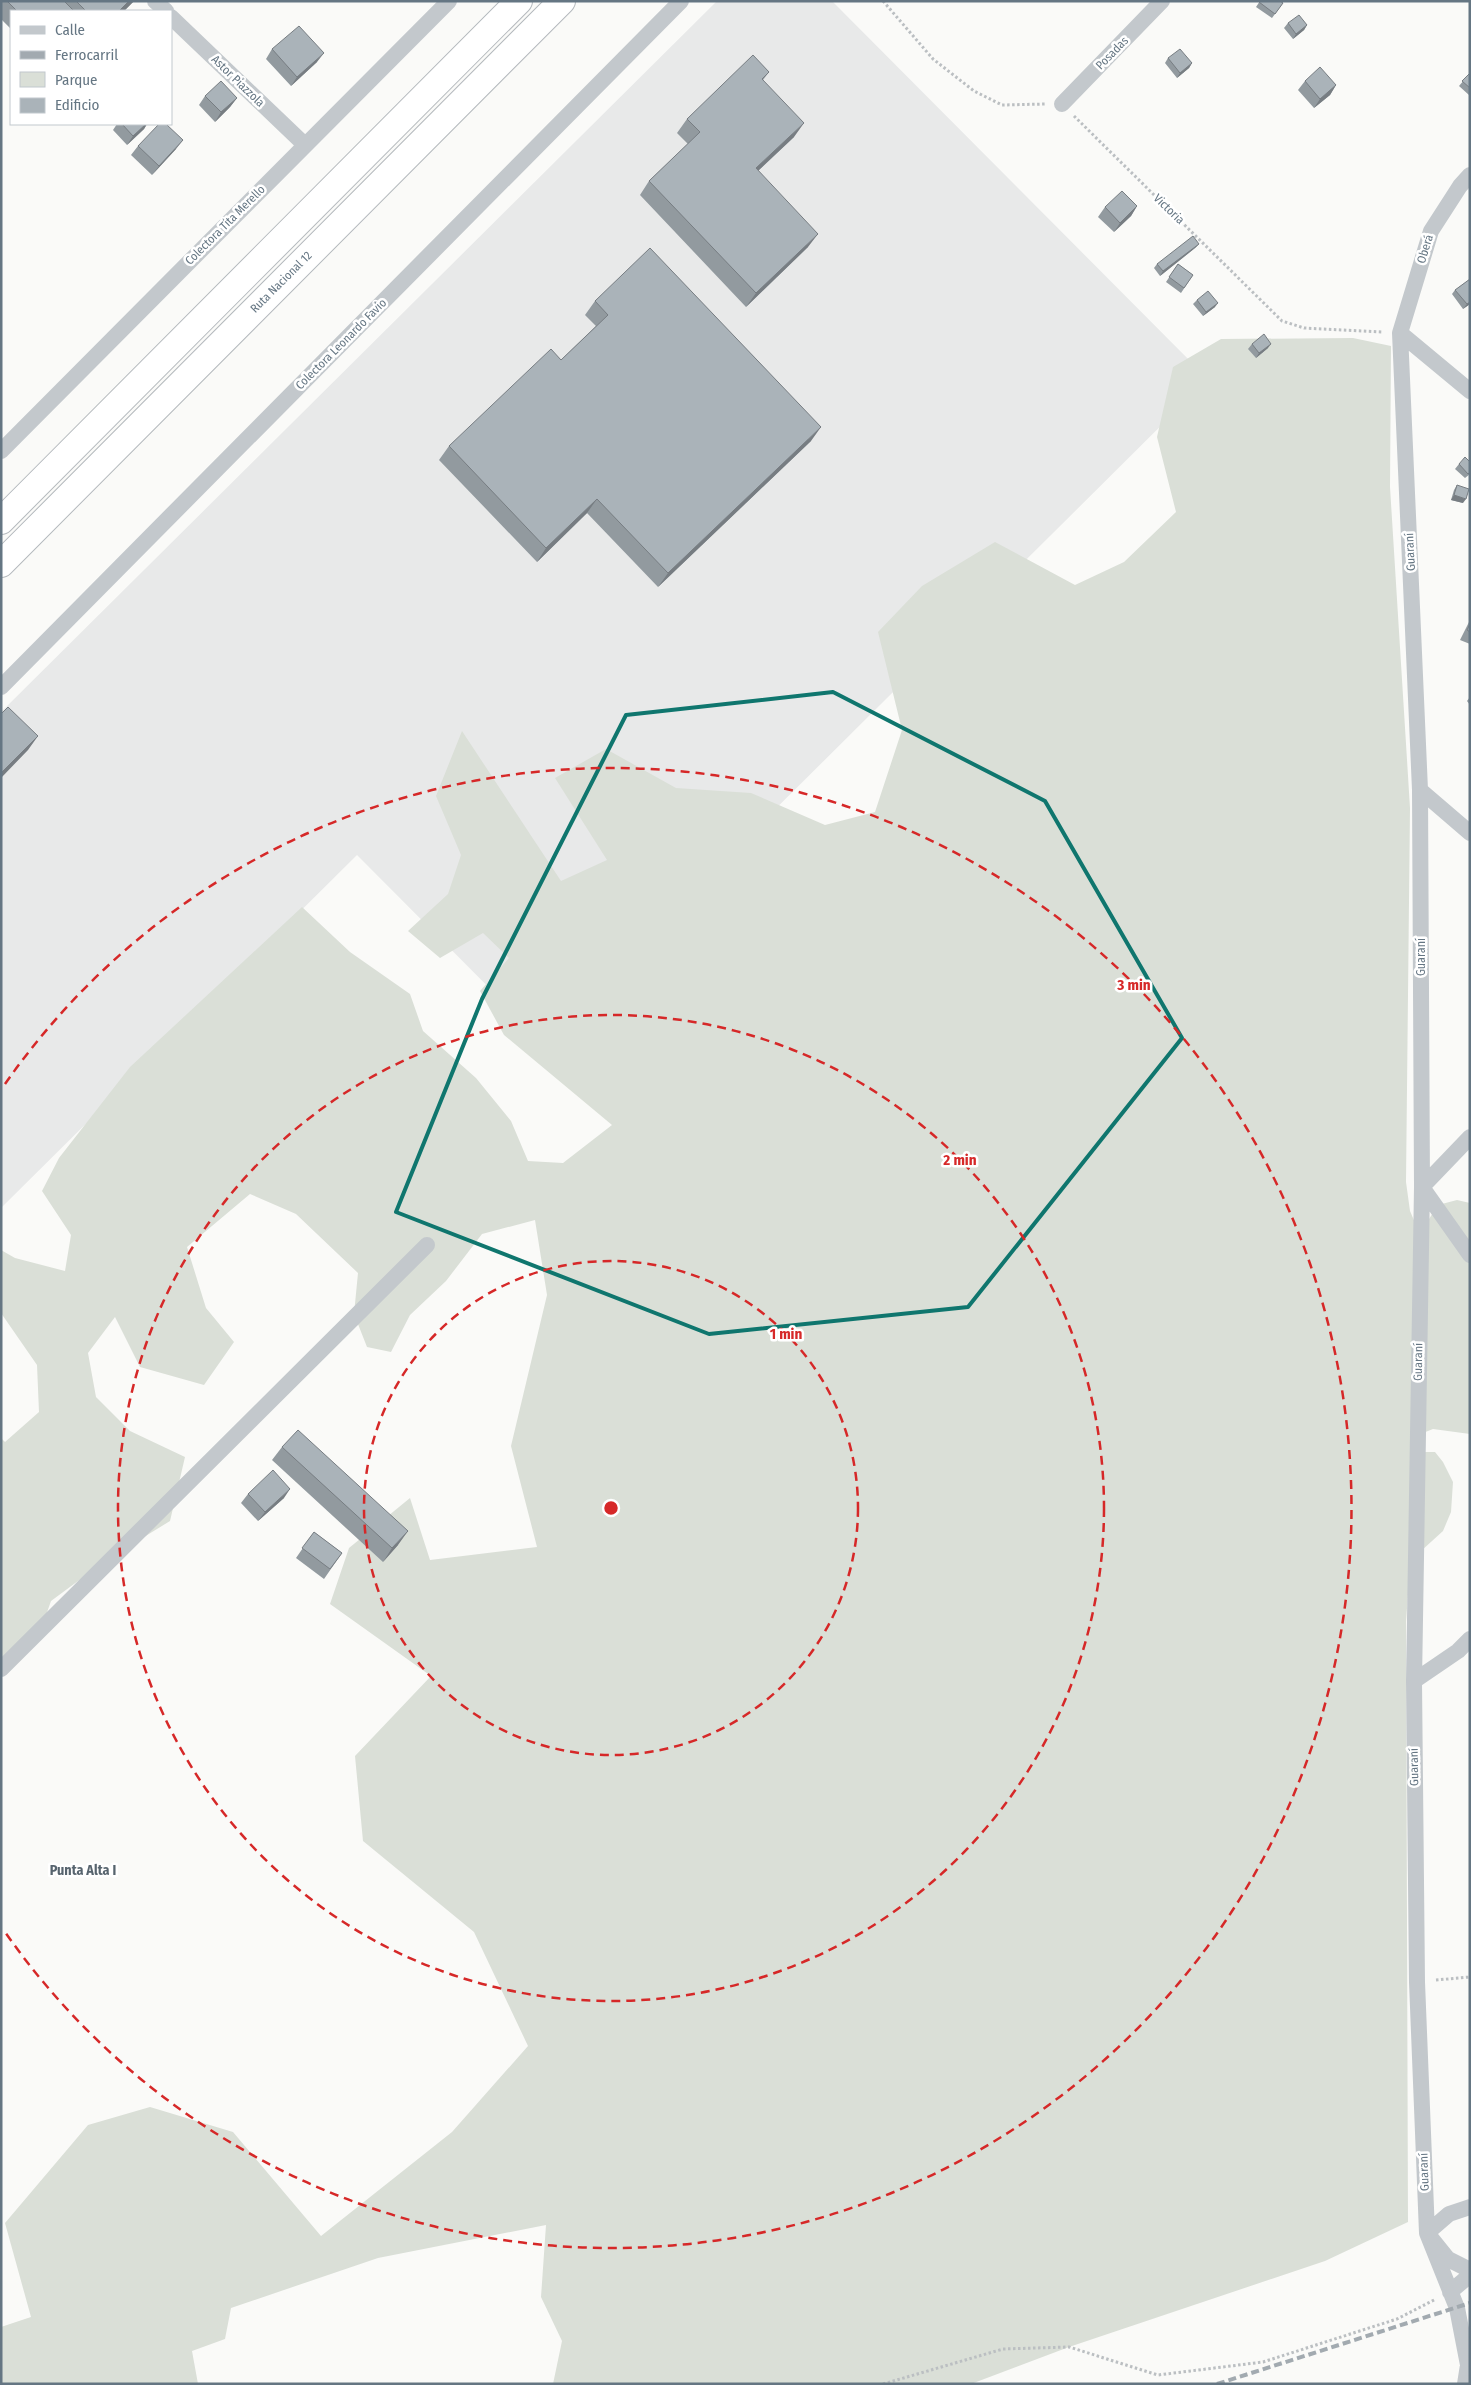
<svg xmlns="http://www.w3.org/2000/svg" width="1471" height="2385" font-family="'Fira Sans Condensed',sans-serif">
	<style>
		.built { fill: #e8e9e9 }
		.green { fill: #dadfd7 }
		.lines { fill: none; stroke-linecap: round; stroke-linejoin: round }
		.trunk-casing { stroke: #b4b9bd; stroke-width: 28 }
		.path { stroke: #bbbfc2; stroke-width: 3; stroke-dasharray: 2.5 2.5; stroke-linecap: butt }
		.minor { stroke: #c3c8cc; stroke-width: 16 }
		.trunk { stroke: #fff; stroke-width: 26 }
		.rail { stroke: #a2aab0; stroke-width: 4; stroke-dasharray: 8 4; stroke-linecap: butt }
		.wall { fill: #929a9f }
		.shaded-wall { fill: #777d82 }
		.building { fill: #aab3b9; stroke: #777d82 }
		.marked { fill: none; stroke: #0f766e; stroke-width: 4; stroke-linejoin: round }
		.ring { fill: none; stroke: #d62828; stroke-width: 2.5; stroke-dasharray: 9 6 }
		.labels { text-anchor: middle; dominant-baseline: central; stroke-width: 5; stroke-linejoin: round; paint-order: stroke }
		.street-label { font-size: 12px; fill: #657683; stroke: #fff }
		.neighbourhood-label { font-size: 14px; font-weight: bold; fill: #57646e; stroke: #fff }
		.centre { fill: #d62828; stroke: #fff; stroke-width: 2.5 }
		.ring-label { font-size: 15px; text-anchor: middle; font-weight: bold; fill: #d62828; stroke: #fff; stroke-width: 5; stroke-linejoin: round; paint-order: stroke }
	</style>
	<rect width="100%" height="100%" fill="#fafaf8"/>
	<!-- built -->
	<path class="built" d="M717 1H832L1208 379 542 1041 357 855 1 1208V712Z"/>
	<!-- green -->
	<path class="green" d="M1353 338 1391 346 1390 487 1410 808 1406 1182 1410 1211 1416 1225 1429 1219 1438 1205 1457 1200 1470 1203V1434L1433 1429 1418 1435 1420 1452H1435L1443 1462 1453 1482 1451 1512 1443 1531 1421 1551 1409 1580 1406 1622 1408 2222 1325 2261 1069 2347 971 2384H553L562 2341 541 2297 546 2225 378 2258 231 2308 225 2339 192 2351 198 2384H1V2327L31 2317 5 2223 88 2125 150 2107 233 2132 321 2236 452 2132 528 2046 474 1932 363 1841 355 1756 431 1676 330 1604 349 1548 410 1498 430 1560 537 1547 511 1446 547 1295 535 1220 482 1234 446 1281 410 1315 391 1352 367 1347 354 1314 358 1273 296 1214 250 1194 187 1247 206 1308 234 1342 204 1385 140 1367 115 1317 88 1353 96 1397 130 1431 185 1457 170 1521 105 1561 51 1601 37 1641 1 1661V1438L5 1442 39 1412 37 1365 1 1313V1250L15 1258 65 1271 71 1235 42 1191 59 1158 130 1067 302 907 350 952 410 994 423 1031 476 1078 511 1121 528 1161 563 1163 612 1125 504 1035 480 991 509 958 483 933 440 958 408 931 448 894 461 855 436 796 462 731 561 881 607 860 555 778 606 749 676 788 751 793 825 825 875 812 902 730 878 632 922 586 995 542 1075 585 1124 562 1176 512 1157 437 1173 367 1221 339Z"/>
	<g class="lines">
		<defs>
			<path id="trunk" d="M1 521 519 1
				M1 564 562 1"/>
		</defs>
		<!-- trunk casing -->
		<use href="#trunk" class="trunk-casing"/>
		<!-- path -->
		<path class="path" d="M883 1 933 59 974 91 1002 105 1045 104
			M1074 116 1282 321 1304 328 1382 332
			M1436 1980 1470 1977
			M883 2384 1003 2349 1069 2347 1158 2375 1263 2362 1397 2319 1436 2299"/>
		<!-- minor -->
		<path class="minor" d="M155 1 166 11
			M171 17 305 145
			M1062 104 1162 1
			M1400 333 1470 391
			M1 451 449 1
			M1 687 681 1
			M1420 790 1470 833
			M1422 1187 1470 1255
			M1422 1187 1470 1137
			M1 1669 427 1245
			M1414 1681 1458 1651 1470 1639
			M1470 2207 1449 2214 1427 2233 1448 2259 1470 2270
			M1450 2292 1470 2275
			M1465 2384 1468 2365 1457 2308 1427 2233 1417 1982 1414 1681 1422 1187 1420 790 1400 333 1431 231 1460 186 1470 175"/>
		<!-- trunk -->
		<use href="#trunk" class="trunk"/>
		<!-- rail -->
		<path class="rail" d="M1217 2384 1470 2303"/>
	</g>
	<!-- wall -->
	<path class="wall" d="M1 1H134L124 11H11V29L1 19Z
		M1260 1 1283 3 1272 18 1256 7Z
		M1288 23 1307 25 1304 30 1293 39 1284 28Z
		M272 49 317 62 291 86 266 59Z
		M1168 58 1192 63 1189 68 1177 78 1165 63Z
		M769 72 763 80 794 137 758 171 808 247 746 307 640 195 649 181 688 144 677 133 687 119Z
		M1470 73V94L1469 95 1459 86Z
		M1305 81 1336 85 1330 95 1314 108 1298 90Z
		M205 96 237 98 230 107 215 122 199 105Z
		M117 124H147L144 129 127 145 113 130Z
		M138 146 176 149 152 175 131 155Z
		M1137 206 1131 216 1114 232 1098 217 1105 207Z
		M1199 244 1195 248 1160 276 1154 268 1157 264Z
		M1178 264 1193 275 1181 293 1166 282Z
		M1470 279V304L1463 309 1452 294 1455 290Z
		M1197 300 1215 307 1203 316 1193 304Z
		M595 301 811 441 658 587 587 513 537 562 439 460 449 446 561 360 596 326 585 315Z
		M1252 344 1268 348 1256 358 1248 349Z
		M1470 462V474L1465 478 1455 469 1459 464Z
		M1457 485 1463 503 1451 500 1454 490Z
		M1470 620V644L1460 640Z
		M1470 697V705L1467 701Z
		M282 1447 398 1545 383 1562 272 1460Z
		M248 1494 284 1498 258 1521 241 1503Z
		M314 1532 342 1553 324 1579 296 1558Z"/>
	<!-- shaded-wall -->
	<path class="shaded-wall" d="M129 1H134L124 11H119Z
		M1307 25 1304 30 1293 39 1296 34Z
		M324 53 317 62 291 86 297 77Z
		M1192 63 1189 68 1177 78 1180 73Z
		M1336 85 1330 95 1314 108 1320 99Z
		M237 98 230 107 215 122 221 112Z
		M804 123 794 137 746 182 756 168Z
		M146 124H147L144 129 127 145 133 136Z
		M183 140 176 149 152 175 159 166Z
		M1137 206 1131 216 1114 232 1120 223Z
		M818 234 808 247 746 307 756 293Z
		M1199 244 1195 248 1160 276 1163 271Z
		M1470 302V304L1463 309 1467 304Z
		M1218 303 1215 307 1203 316 1206 312Z
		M1271 344 1268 348 1256 358 1259 353Z
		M821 427 811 441 658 587 668 573Z
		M1454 495 1466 499 1463 503 1451 500Z
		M597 499 587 513 537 562 546 548Z
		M38 736 28 750 1 778V773Z
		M290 1489 284 1498 258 1521 265 1512Z
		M408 1531 398 1545 383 1562 392 1548Z"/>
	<!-- building -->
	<path class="building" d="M7 1H64L74 11H17Z
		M76 1H129L119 11H86Z
		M1260 1H1280L1283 3 1275 14 1259 2Z
		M1299 15 1307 25 1296 34 1288 23Z
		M299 26 324 53 297 77 272 49Z
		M1180 49 1192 63 1180 73 1168 58Z
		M753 55 769 72 762 79 804 123 756 168 818 234 756 293 649 181 700 132 687 119Z
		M1320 67 1336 85 1320 99 1305 81Z
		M1470 73V88L1462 81Z
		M221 81 237 98 221 112 205 96Z
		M122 124H146L133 136Z
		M159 124H166L183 140 159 166 138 146Z
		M1122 191 1137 206 1120 223 1105 207Z
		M1193 236 1199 244 1163 271 1157 264Z
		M650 248 821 427 668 573 597 499 546 548 449 446 551 349 561 360 608 315 595 301Z
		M1178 264 1193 275 1184 288 1169 277Z
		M1470 279V302L1467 304 1455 290Z
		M1208 291 1218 303 1206 312 1197 300Z
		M1264 334 1271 344 1259 353 1252 344Z
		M1465 457 1470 462V472L1468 474 1459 464Z
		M1457 485 1469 489 1466 499 1454 495Z
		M1470 624V632L1467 630Z
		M8 707 38 736 1 773V714Z
		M298 1430 408 1531 392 1548 282 1447Z
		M273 1470 290 1489 265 1512 248 1494Z
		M314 1532 342 1553 330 1569 302 1548Z"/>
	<!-- marked area -->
	<path class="marked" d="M833 692 1045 801 1182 1038 968 1307 709 1334 396 1212 482 999 626 715Z"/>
	<!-- distance rings -->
	<g class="ring">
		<circle cx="611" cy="1508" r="247"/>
		<circle cx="611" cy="1508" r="493"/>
		<path d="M5 1084A740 740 0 1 1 5 1932"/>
	</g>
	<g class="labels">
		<!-- street labels -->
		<g class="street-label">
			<text transform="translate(1112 53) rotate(-46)">Posadas</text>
			<text transform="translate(238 81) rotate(44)">Astor Piazzola</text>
			<text transform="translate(1169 209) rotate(44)">Victoria</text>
			<text transform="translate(225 225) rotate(-45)">Colectora Tita Merello</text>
			<text transform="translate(1425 249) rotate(-73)">Oberá</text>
			<text transform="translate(281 282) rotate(-45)">Ruta Nacional 12</text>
			<text transform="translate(341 344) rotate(-45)">Colectora Leonardo Favio</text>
			<text transform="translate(1410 552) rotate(-93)">Guaraní</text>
			<text transform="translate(1421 957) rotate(-90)">Guaraní</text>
			<text transform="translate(1418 1362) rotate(-89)">Guaraní</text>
			<text transform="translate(1414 1767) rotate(-91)">Guaraní</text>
			<text transform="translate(1424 2172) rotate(-92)">Guaraní</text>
		</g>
		<!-- neighbourhood labels -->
		<g class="neighbourhood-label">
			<text x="83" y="1870">Punta Alta I</text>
		</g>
	</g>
	<circle cx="611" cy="1508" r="8" class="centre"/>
	<g class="ring-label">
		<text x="1134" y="990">3 min</text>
		<text x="960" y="1165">2 min</text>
		<text x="786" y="1339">1 min</text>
	</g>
	<!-- border -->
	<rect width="1471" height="2385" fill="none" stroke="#657683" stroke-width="5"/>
	<!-- legend -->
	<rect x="10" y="10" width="162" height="115" fill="#ffffff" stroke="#c1c8cd"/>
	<rect x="20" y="26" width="25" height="8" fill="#c3c8cc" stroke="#c1c8cd"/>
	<text x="55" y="35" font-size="15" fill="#657683">Calle</text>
	<rect x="20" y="51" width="25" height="8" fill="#a2aab0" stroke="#c1c8cd"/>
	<text x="55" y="60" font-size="15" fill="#657683">Ferrocarril</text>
	<rect x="20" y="72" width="25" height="15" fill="#dadfd7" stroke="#c1c8cd"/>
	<text x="55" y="85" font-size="15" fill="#657683">Parque</text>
	<rect x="20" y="98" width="25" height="15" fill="#aab3b9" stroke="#c1c8cd"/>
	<text x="55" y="110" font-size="15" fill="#657683">Edificio</text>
</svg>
